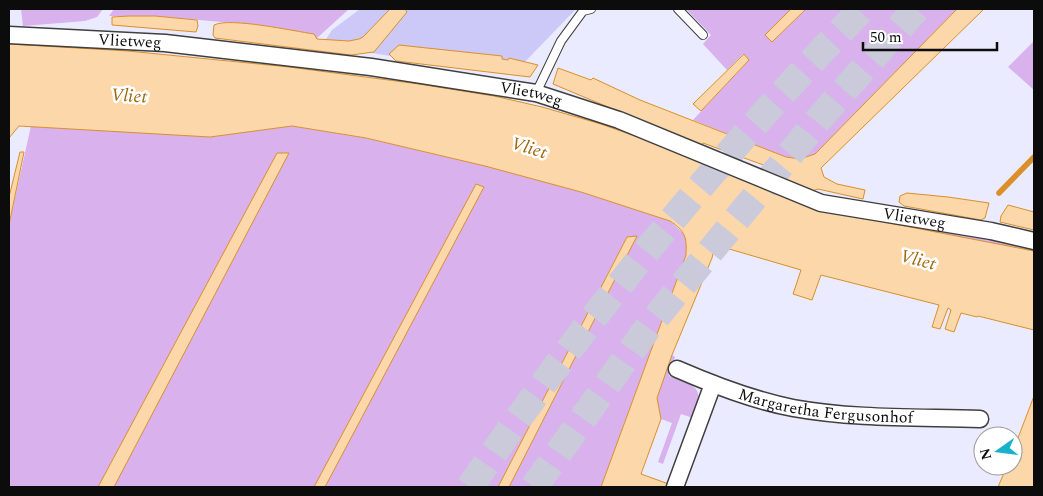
<svg xmlns="http://www.w3.org/2000/svg" width="1043" height="496" font-family="Spectral,serif">
	<style>
		.farmland { fill: #ccc8f8 }
		.green { fill: #d8b1ed }
		.water { fill: #fcd7aa; stroke: #da8f2a }
		.lines { fill: none; stroke-linecap: round; stroke-linejoin: round }
		.stream { stroke: #da8f2a; stroke-width: 5.5 }
		.highway-tunnel { stroke: #cacadb; stroke-width: 28; stroke-dasharray: 28 14; stroke-linecap: butt }
		.lane-casing { stroke: #3f3f3f; stroke-width: 10 }
		.street-casing { stroke: #3f3f3f; stroke-width: 19 }
		.lane { stroke: #fff; stroke-width: 8 }
		.street { stroke: #fff; stroke-width: 16 }
		.labels { text-anchor: middle; dominant-baseline: central; stroke-width: 5; stroke-linejoin: round; paint-order: stroke }
		.street-label { font-size: 16px; fill: #0c0c0c; stroke: #fff }
		.water-label { font-size: 18px; font-style: italic; fill: #a1660a; stroke: #fff }
	</style>
	<rect width="100%" height="100%" fill="#ebebff"/>
	<!-- farmland -->
	<path class="farmland" d="M360 9H576L519 68 403 58 322 45 332 30Z"/>
	<!-- green -->
	<path class="green" d="M21 9H103L97 17 85 21 23 26Z
		M114 9H349L316 39 244 24 155 16H109Z
		M686 9H791L765 35 772 42 806 9H957L815 154 800 159 786 157 693 120 749 60 743 54 727 70 703 44 711 35Z
		M1034 41V90L1008 67Z
		M31 126 210 137 292 126 365 138 485 166 581 192 670 221 684 234 687 241 686 255 601 487H509L636 237H627L498 487H9V225Z
		M819 208 1034 247V251L817 209Z
		M672 355 675 357 669 376C697 386 705 387 693 418L681 414 663 464 658 462 672 423 661 419 657 398Z"/>
	<!-- water -->
	<path class="water" d="M390 9H405L407 12 374 52 351 55 215 38 213 35 214 25C230 17 293 31 314 34L317 39 349 41 359 39 363 37Z
		M791 9H806L772 42 765 35Z
		M957 9H984L821 168 824 177 837 184 865 190 863 199 818 189 809 192 774 178 777 170 703 143 701 146 553 84 558 68 591 80 593 78 640 100 786 157 800 159 815 154Z
		M129 16H155L197 20 198 26 196 32 112 25V17Z
		M9 44 128 51 289 67 419 84 494 96 542 107 601 124 694 157 817 209 1034 251V330L978 316 977 317 961 313 954 332 945 329 951 310 948 308 940 329 932 327 939 305 821 275 812 300 793 294 801 270 719 246 714 250 712 258 672 355 657 398 661 419 641 474 677 487H601L686 255C687 237 685 231 670 221L581 192 485 166 366 138 292 126 210 137 19 126 9 138Z
		M399 45 502 56V59L508 60 509 58 538 65 530 77 396 61 389 54Z
		M744 54 749 60 701 111 693 104Z
		M20 152H24L9 225V197Z
		M277 153H289L114 487H98Z
		M476 184 484 187 325 487H314Z
		M907 193 948 197 989 203 985 218 981 220 904 206 899 202 900 196Z
		M1008 205 1034 212V230L1000 222 1001 216Z
		M637 236 509 487H498L627 237Z
		M1034 396V487H998L1007 466H1013V451Z"/>
	<g class="lines">
		<!-- stream -->
		<path class="stream" d="M999 193 1034 157"/>
		<!-- highway-tunnel -->
		<path class="highway-tunnel" d="M470 487C586 318 719 156 862 9
			M534 487 649 326 818 120 916 9"/>
		<defs>
			<path id="lane" d="M678 9 703 35
				M536 93 561 41 583 11 591 9"/>
			<g id="street">
				<path id="s1" d="M9 35 165 43 371 67 536 93 619 120 821 203 991 231 1034 241"/>
				<path id="s2" d="M677 369C714 385 752 400 793 408 854 419 918 417 980 419"/>
				<path d="M675 487 713 384"/>
			</g>
		</defs>
		<!-- lane casing -->
		<use href="#lane" class="lane-casing"/>
		<!-- street casing -->
		<use href="#street" class="street-casing"/>
		<!-- lane -->
		<use href="#lane" class="lane"/>
		<!-- street -->
		<use href="#street" class="street"/>
	</g>
	<g class="labels">
		<!-- street labels -->
		<g class="street-label">
			<text stroke="none"><textPath href="#s1" startOffset="121">Vlietweg</textPath></text>
			<text stroke="none"><textPath href="#s1" startOffset="526">Vlietweg</textPath></text>
			<text stroke="none"><textPath href="#s1" startOffset="931">Vlietweg</textPath></text>
			<text stroke="none"><textPath href="#s2" startOffset="155">Margaretha Fergusonhof</textPath></text>
		</g>
		<!-- water labels -->
		<g class="water-label">
			<text transform="translate(129 96) rotate(4)">Vliet</text>
			<text transform="translate(529 148) rotate(17)">Vliet</text>
			<text transform="translate(918 260) rotate(15)">Vliet</text>
		</g>
	</g>
	<!-- border -->
	<rect width="1043" height="496" fill="none" stroke="#0c0c0c" stroke-width="20"/>
	<!-- north arrow -->
	<g transform="translate(998 451) rotate(256)"><circle r="24" fill="#ffffff" stroke="#9e9e9e"/>
	<path d="M0-4L9 19L0 12L-9 19Z" fill="#17b2c9"/>
	<text y="-8" font-size="14" font-weight="bold" text-anchor="middle" fill="#0c0c0c">N</text>
	</g>
	<!-- scale -->
	<path d="M863 42v8h134v-8" fill="none" stroke="#0c0c0c" stroke-width="2.5"/>
	<text x="870" y="42" font-size="15" fill="#0c0c0c" stroke="#ffffff" stroke-width="4" paint-order="stroke">50 m</text>
</svg>
